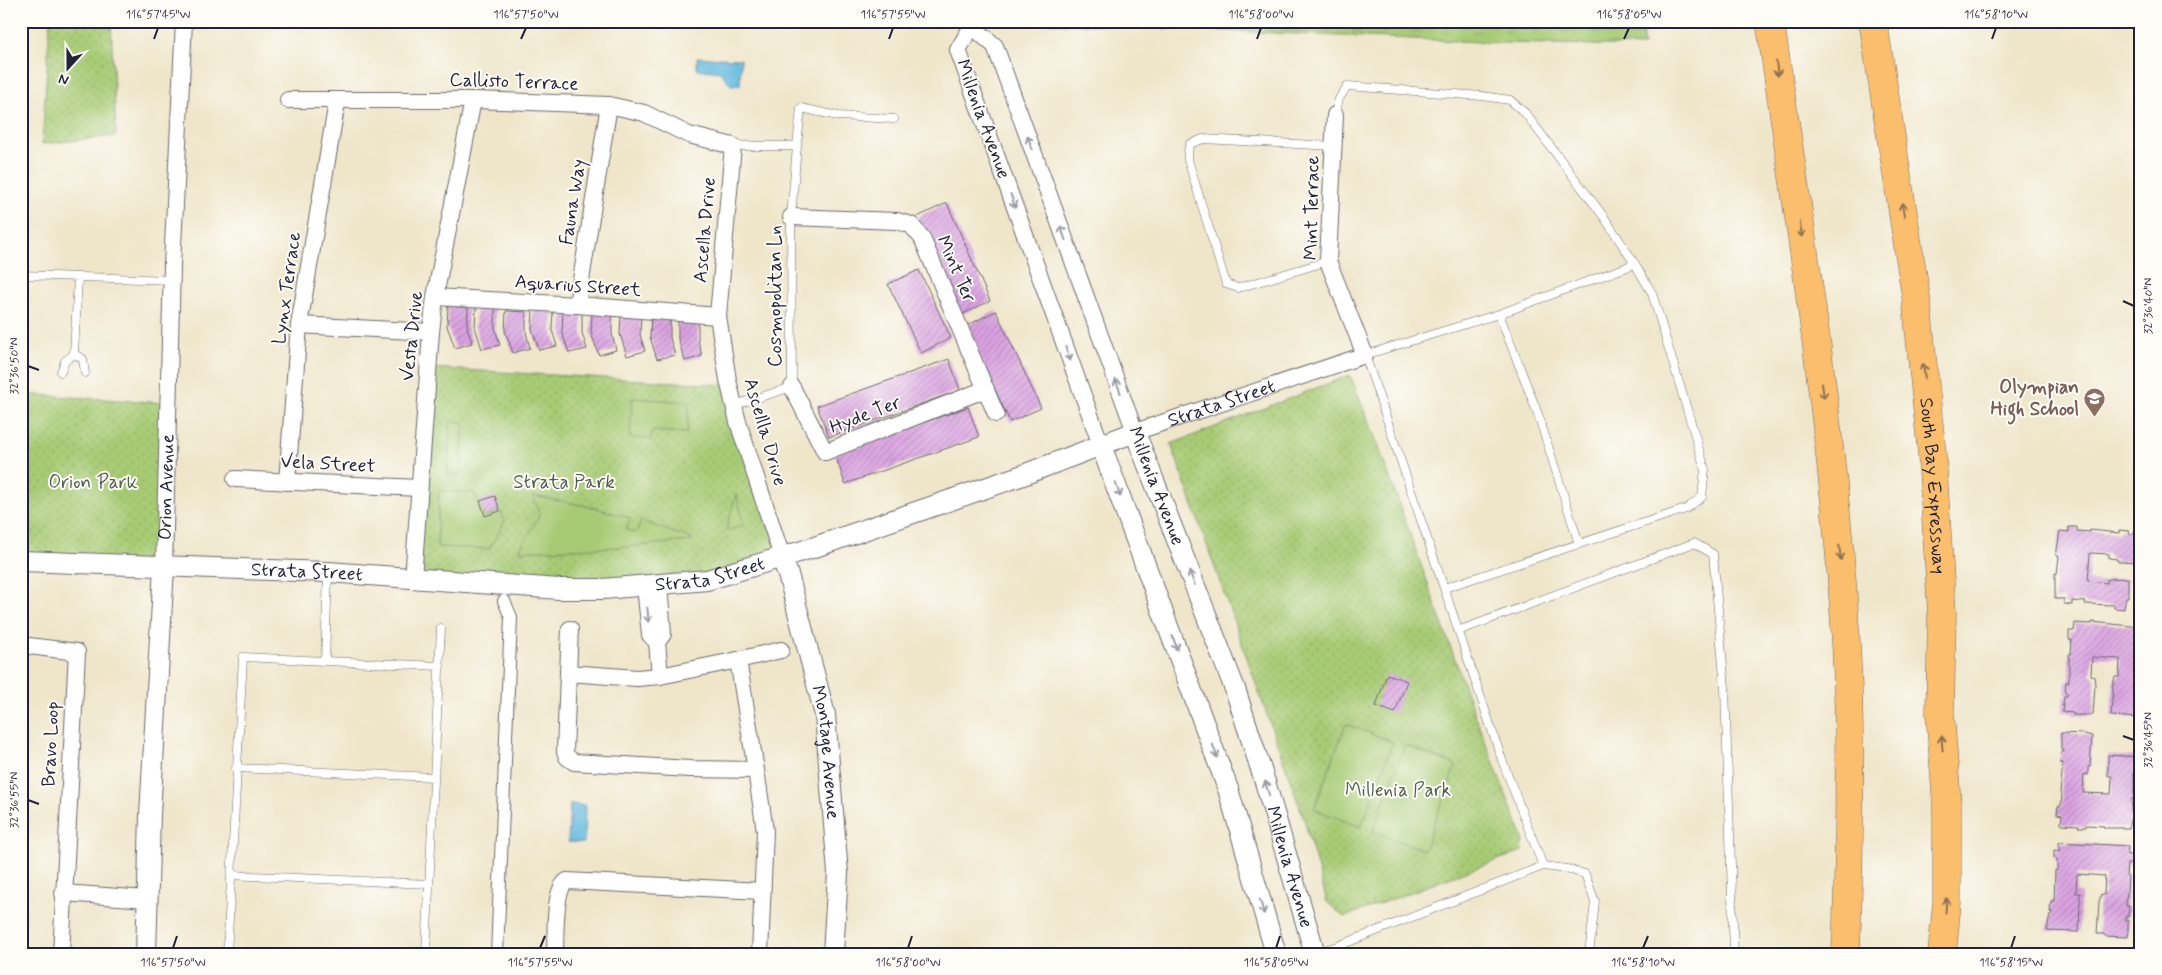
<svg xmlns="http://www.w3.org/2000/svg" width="2162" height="975" font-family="Mynerve,sans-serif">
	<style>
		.grass { fill: url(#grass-tufts); stroke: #647658 }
		.park { fill: url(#park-dots); stroke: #647658 }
		.garden { fill: #a7cb74; stroke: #647658 }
		.water { fill: #60b8dd; stroke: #416d8c }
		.building { fill: url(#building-hatch) }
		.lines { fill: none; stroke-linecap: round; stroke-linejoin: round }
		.service-casing { stroke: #6a676d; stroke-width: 9 }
		.pedestrian-casing { stroke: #6a676d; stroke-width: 14 }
		.minor-casing { stroke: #6a676d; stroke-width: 18 }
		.tertiary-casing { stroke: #6a676d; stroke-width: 22 }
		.motorway-casing { stroke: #6a676d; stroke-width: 29 }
		.service { stroke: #fff; stroke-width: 8 }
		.pedestrian { stroke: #fff; stroke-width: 12 }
		.minor { stroke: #fff; stroke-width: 16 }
		.tertiary { stroke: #fff; stroke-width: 20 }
		.motorway { stroke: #fabe6d; stroke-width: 28 }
		.oneway { stroke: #8e7054 }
		.oneway2 { stroke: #9c9ca7 }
		.ticks { fill: none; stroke: #22223b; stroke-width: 2 }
		.labels { text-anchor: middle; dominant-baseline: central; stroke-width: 4; stroke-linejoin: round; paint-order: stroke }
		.street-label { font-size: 19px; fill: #22223b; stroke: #fdfcf7 }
		.education-label { font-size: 19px; font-weight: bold; fill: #785e54; stroke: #fdfcf7; text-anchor: end }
		.park-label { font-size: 19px; fill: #515d4f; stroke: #fdfcf7 }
		.neatline { fill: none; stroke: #22223b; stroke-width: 2 }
		.ticks-label { font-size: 12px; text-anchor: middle; fill: #22223b }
	</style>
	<defs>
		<pattern id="grass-tufts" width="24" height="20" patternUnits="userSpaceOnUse" patternTransform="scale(1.25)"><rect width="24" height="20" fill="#a7cb74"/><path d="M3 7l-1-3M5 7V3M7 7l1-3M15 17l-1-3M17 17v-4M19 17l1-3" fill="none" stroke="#8fae65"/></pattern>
		<pattern id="park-dots" width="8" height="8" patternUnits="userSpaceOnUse" patternTransform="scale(1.25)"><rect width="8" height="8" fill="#a7cb74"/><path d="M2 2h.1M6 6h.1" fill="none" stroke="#8fae65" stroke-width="1.8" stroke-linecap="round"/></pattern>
		<pattern id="building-hatch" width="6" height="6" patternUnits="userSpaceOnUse" patternTransform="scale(1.25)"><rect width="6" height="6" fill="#dba3e2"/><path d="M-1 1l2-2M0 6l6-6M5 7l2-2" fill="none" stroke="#b184b8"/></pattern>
	</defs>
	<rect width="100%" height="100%" fill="#fdfcf7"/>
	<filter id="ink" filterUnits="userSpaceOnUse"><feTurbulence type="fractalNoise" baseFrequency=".02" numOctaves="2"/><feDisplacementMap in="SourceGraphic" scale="10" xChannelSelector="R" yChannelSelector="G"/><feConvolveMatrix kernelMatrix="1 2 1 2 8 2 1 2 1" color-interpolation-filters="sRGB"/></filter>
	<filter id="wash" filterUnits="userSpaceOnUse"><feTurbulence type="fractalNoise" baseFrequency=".0096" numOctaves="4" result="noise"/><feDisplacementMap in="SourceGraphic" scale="20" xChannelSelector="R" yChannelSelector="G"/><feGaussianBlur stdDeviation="1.12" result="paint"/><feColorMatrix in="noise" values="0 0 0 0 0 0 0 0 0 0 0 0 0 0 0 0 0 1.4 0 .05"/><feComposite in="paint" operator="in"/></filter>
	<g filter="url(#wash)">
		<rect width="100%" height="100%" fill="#efe6ca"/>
		<!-- grass -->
		<path class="grass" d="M1004 21H1641L1644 46 1503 43Z"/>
		<!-- park -->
		<path class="park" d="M50 21H111L116 136 42 144Z
			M428 368 729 385 782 557 707 580 413 579Z
			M1350 375 1377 442 1476 718 1524 841 1522 851 1344 917 1327 902 1304 819 1171 444Z
			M21 394 168 403 164 567 21 561Z"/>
		<!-- garden -->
		<path class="garden" d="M632 398 689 402 687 433 652 431 651 439 630 438Z
			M451 421 464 422 460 474H447Z
			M439 491 475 493 484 517 500 511 505 521 489 549 437 547Z
			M736 494 744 525 726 531Z
			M533 496 592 507 630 518 626 530 636 533 641 521 692 539V541L622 547 519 551 540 515Z
			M1346 724 1393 742 1361 827 1314 809Z
			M1405 745 1456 765 1424 850 1373 831Z"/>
		<!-- water -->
		<path class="water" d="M697 57 741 59 740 85H731L720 72 697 69Z
			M570 804 585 805 584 843 568 842Z"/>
		<g id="blocks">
			<!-- building -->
			<path class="building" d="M947 203 990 301 961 315 917 217Z
				M919 270 951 338 921 353 888 284Z
				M448 306 468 308 467 327 472 343 455 348 447 326Z
				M476 307 495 308V328L500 345 482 349 475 327Z
				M533 308 553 310 552 330 557 346 539 350 532 329Z
				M506 311 526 312V332L530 348 513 353 505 331Z
				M996 311 1041 408 1010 422 966 326Z
				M563 312 582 313V333L587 349 569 353 562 332Z
				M592 313 612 314V334L616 350 599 355 591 333Z
				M621 314 641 316 640 335 645 351 627 356 620 334Z
				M651 317 670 319V338L675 355 657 359 650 337Z
				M678 319 698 321V340L702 356 685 361 678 339Z
				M949 359 960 390 829 437 817 406Z
				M968 407 979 437 845 484 835 454Z
				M495 496 500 511 485 516 480 501Z
				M2069 527H2077V531L2090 532V530L2119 533V530L2129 531 2130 535 2134 534V531H2141V562L2117 561V559L2109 558V554L2090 553 2088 581 2107 583V579L2128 578V597H2126L2124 609 2114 608V605L2085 604V602L2072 601V605L2064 604V599H2055V573L2057 574 2059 556H2056L2060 531 2069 532Z
				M2092 622 2141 627V718L2111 716 2113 685 2115 677H2119L2120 659 2092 657 2091 675 2094 676 2095 684 2093 715H2073V713L2062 712 2064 696H2067V693H2065L2066 682H2069V654H2071L2072 640H2069V631H2074L2075 623 2092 624Z
				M1387 674 1407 681 1395 713 1376 706Z
				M2061 733 2085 734 2092 736 2090 767H2088V775L2084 774 2083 793 2111 794 2112 776H2108V755L2139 757 2138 769 2134 768V799L2132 798 2131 811 2135 812V820L2130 819 2129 828H2104V826L2086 825V827H2078L2079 825 2061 824 2062 815 2057 814 2058 806H2061L2062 794 2060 793 2063 763H2060L2061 752H2064V750L2061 749Z
				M2059 842 2128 846 2127 855H2132V864H2127L2126 875 2128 876 2126 906H2129L2128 917H2125V920H2128V937L2105 936 2104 934H2097L2099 902 2101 894 2104 895 2105 876 2077 874 2076 893H2080V901L2079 932 2047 931 2050 915H2052V912H2050L2051 901H2054L2055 870 2057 871V859L2054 858V850L2059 851Z"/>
		</g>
	</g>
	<g filter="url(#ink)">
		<use href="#blocks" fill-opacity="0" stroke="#6a676d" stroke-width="1"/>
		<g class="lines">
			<defs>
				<path id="service" d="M1335 115 1339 99 1347 86 1482 96 1510 100 1525 113 1604 217 1635 264
					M733 146H797L791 217 792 387 735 405
					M797 146 801 108 838 116 894 119
					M1328 261 1238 288 1226 284 1188 160V151L1190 144 1203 139 1334 146
					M21 275 172 280
					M1499 314 1538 414 1579 544
					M74 354 78 277
					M74 354 83 359 85 373
					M61 372 65 361 74 354
					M1458 631 1694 543 1713 554 1725 688 1734 954
					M325 661 440 666
					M236 768 434 777
					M1543 866 1567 869 1585 874 1595 902 1589 954
					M231 875 429 884
					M1316 952 1338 946 1543 866 1502 760 1444 588 1686 509 1702 497 1705 469 1652 293 1635 264 1499 314 1365 355 1444 588
					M227 954 243 657 325 661 328 572
					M426 954 441 628"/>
				<path id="pedestrian" d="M497 954 511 617 504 601"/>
				<g id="minor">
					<path d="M288 100H473L609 105 644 113 689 135 733 146 718 316 728 380 738 422 782 557"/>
					<path d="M791 217 897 221 911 225 922 238 996 414"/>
					<path d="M435 297 577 305 718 316"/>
					<path d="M577 305 609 105"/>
					<path d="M299 325 431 332"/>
					<path d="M792 387 825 452 986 389"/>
					<path id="s1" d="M1101 445 958 50 972 26 995 46 1135 432 1365 355 1328 261 1335 115"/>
					<path d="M235 479 419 488"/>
					<path d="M287 482 299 325 337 102"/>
					<path id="s2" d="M164 567 172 266 184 21"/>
					<path d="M413 579 431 332 435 297 473 100"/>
					<path d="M659 585 663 634 657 642 660 676"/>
					<path d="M645 586 650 635 657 642"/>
					<path d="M21 645 77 652 61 954"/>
					<path d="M738 660 781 650"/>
					<path d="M568 673 570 629"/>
					<path d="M756 770 738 660 660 676 637 678 568 673 565 752 567 757 574 762 690 769 756 770 765 831 760 954"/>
					<path d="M63 893 147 899"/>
					<path d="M555 954C556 937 553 890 567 881L762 891"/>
				</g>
				<g id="tertiary">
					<path d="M1101 445 1228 789 1276 954"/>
					<path id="s3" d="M782 557 789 578 825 715 838 873 833 954"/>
					<path id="s4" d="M21 561 328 572 559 589H603L707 580 812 548 1023 475 1135 432 1235 689 1266 785 1315 954"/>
					<path d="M146 954 150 815 164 567"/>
				</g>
				<g id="motorway">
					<path d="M1770 21C1798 212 1829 403 1843 596 1852 715 1850 835 1846 954"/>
					<path id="s5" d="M1873 21 1916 297 1932 455 1942 613 1940 713 1947 805V902L1942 954"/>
				</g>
			</defs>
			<!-- service casing -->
			<use href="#service" class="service-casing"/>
			<!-- pedestrian casing -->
			<use href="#pedestrian" class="pedestrian-casing"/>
			<!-- minor casing -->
			<use href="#minor" class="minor-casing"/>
			<!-- tertiary casing -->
			<use href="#tertiary" class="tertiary-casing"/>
			<!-- motorway casing -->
			<use href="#motorway" class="motorway-casing"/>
			<!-- service -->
			<use href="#service" class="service"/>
			<!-- pedestrian -->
			<use href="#pedestrian" class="pedestrian"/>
			<!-- minor -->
			<use href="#minor" class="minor"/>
			<!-- tertiary -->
			<use href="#tertiary" class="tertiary"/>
			<!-- motorway -->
			<use href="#motorway" class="motorway"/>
		</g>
		<!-- one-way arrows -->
		<defs><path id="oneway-shaft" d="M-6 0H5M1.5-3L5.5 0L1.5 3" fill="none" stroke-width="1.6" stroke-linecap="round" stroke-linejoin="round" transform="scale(1.25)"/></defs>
		<g class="oneway">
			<use href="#oneway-shaft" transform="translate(1777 69) rotate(82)"/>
			<use href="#oneway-shaft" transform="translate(1903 210) rotate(-100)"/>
			<use href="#oneway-shaft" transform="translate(1801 230) rotate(81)"/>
			<use href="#oneway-shaft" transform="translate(1924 371) rotate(-96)"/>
			<use href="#oneway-shaft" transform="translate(1823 391) rotate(83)"/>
			<use href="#oneway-shaft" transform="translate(1840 553) rotate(85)"/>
			<use href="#oneway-shaft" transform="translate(1942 743) rotate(-95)"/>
			<use href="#oneway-shaft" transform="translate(1946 905) rotate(-86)"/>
		</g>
		<g class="oneway2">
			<use href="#oneway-shaft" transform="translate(1030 143) rotate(-110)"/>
			<use href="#oneway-shaft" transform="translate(1013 201) rotate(70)"/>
			<use href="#oneway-shaft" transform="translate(1063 233) rotate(-110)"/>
			<use href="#oneway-shaft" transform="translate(1068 354) rotate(70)"/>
			<use href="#oneway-shaft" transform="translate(1118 386) rotate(-110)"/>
			<use href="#oneway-shaft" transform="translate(1118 490) rotate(70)"/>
			<use href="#oneway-shaft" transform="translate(1192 578) rotate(-111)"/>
			<use href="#oneway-shaft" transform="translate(648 615) rotate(85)"/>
			<use href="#oneway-shaft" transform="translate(1175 643) rotate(70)"/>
			<use href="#oneway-shaft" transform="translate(1215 751) rotate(70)"/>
			<use href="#oneway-shaft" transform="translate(1267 788) rotate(-107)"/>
			<use href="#oneway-shaft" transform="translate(1262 907) rotate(74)"/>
		</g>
	</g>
	<!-- ticks -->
	<path class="ticks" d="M154 39 158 28M521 39 526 28M889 39 893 28M1257 39 1261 28M1624 39 1629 28M1992 39 1996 28M2123 301 2134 306M28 366 39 370M2123 736 2134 740M28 800 39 804M173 948 177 936M540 948 545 936M908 948 912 936M1276 948 1280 936M1643 948 1648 936M2011 948 2015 936"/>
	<!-- icons -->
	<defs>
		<symbol id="school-pin" viewBox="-11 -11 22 30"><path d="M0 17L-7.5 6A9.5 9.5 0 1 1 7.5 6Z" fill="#8d6e63" stroke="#fdfcf7"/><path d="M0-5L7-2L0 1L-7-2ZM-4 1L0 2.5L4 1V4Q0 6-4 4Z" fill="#fff"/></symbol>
	</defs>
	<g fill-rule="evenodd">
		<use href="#school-pin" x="2082" y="386" width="25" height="34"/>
	</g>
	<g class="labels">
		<!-- street labels -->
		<g class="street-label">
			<text transform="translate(514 82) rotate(2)">Callisto Terrace</text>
			<text transform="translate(983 119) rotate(70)">Millenia Avenue</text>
			<text transform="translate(573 202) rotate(-81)">Fauna Way</text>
			<text transform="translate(1312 208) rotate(-89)">Mint Terrace</text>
			<text transform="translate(705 230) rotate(-85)">Ascella Drive</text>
			<text transform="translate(956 269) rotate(66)">Mint Ter</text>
			<text transform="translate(578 286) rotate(4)">Aquarius Street</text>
			<text transform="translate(287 288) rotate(-82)">Lynx Terrace</text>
			<text transform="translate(775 296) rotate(-90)">Cosmopolitan Ln</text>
			<text transform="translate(412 336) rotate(-84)">Vesta Drive</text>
			<text stroke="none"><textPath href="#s1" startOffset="980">Strata Street</textPath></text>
			<text transform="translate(865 415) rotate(-21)">Hyde Ter</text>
			<text transform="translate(765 432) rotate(74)">Ascellla Drive</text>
			<text transform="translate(328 464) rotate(3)">Vela Street</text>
			<text transform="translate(1156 486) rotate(69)">Millenia Avenue</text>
			<text stroke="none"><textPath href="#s5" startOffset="469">South Bay Expressway</textPath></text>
			<text stroke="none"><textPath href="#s2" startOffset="80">Orion Avenue</textPath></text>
			<text stroke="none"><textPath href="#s4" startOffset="286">Strata Street</textPath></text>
			<text stroke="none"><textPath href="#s4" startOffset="691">Strata Street</textPath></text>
			<text transform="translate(51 744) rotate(-87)">Bravo Loop</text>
			<text stroke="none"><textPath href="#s3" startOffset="201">Montage Avenue</textPath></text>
			<text stroke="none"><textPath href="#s4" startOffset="1602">Millenia Avenue</textPath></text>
		</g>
		<!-- education labels -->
		<g class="education-label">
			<text x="2079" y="387">Olympian<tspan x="2079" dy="22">High School</tspan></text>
		</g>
		<!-- park labels -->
		<g class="park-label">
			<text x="93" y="482">Orion Park</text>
			<text x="564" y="482">Strata Park</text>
			<text x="1398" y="790">Millenia Park</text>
		</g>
	</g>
	<!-- margin -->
	<rect width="2162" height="975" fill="none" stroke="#fdfcf7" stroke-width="55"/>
	<!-- north arrow -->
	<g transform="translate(68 68) rotate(201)" stroke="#fdfcf7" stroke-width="4" paint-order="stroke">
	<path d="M0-4L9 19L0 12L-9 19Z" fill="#22223b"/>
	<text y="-8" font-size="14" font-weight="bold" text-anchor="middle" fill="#22223b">N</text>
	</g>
	<rect x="28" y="28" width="2106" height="920" class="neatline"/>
	<g class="ticks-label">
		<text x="158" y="18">116°57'45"W</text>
		<text x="526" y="18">116°57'50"W</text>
		<text x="893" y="18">116°57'55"W</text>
		<text x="1261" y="18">116°58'00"W</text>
		<text x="1629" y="18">116°58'05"W</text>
		<text x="1996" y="18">116°58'10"W</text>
		<text transform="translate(2148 306) rotate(-90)" y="4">32°36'40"N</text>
		<text transform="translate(14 366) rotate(-90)" y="4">32°36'50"N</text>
		<text transform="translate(2148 740) rotate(-90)" y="4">32°36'45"N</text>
		<text transform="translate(14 800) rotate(-90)" y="4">32°36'55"N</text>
		<text x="173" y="966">116°57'50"W</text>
		<text x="540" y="966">116°57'55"W</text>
		<text x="908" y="966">116°58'00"W</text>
		<text x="1276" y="966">116°58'05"W</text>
		<text x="1643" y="966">116°58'10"W</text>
		<text x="2011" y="966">116°58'15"W</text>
	</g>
</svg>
